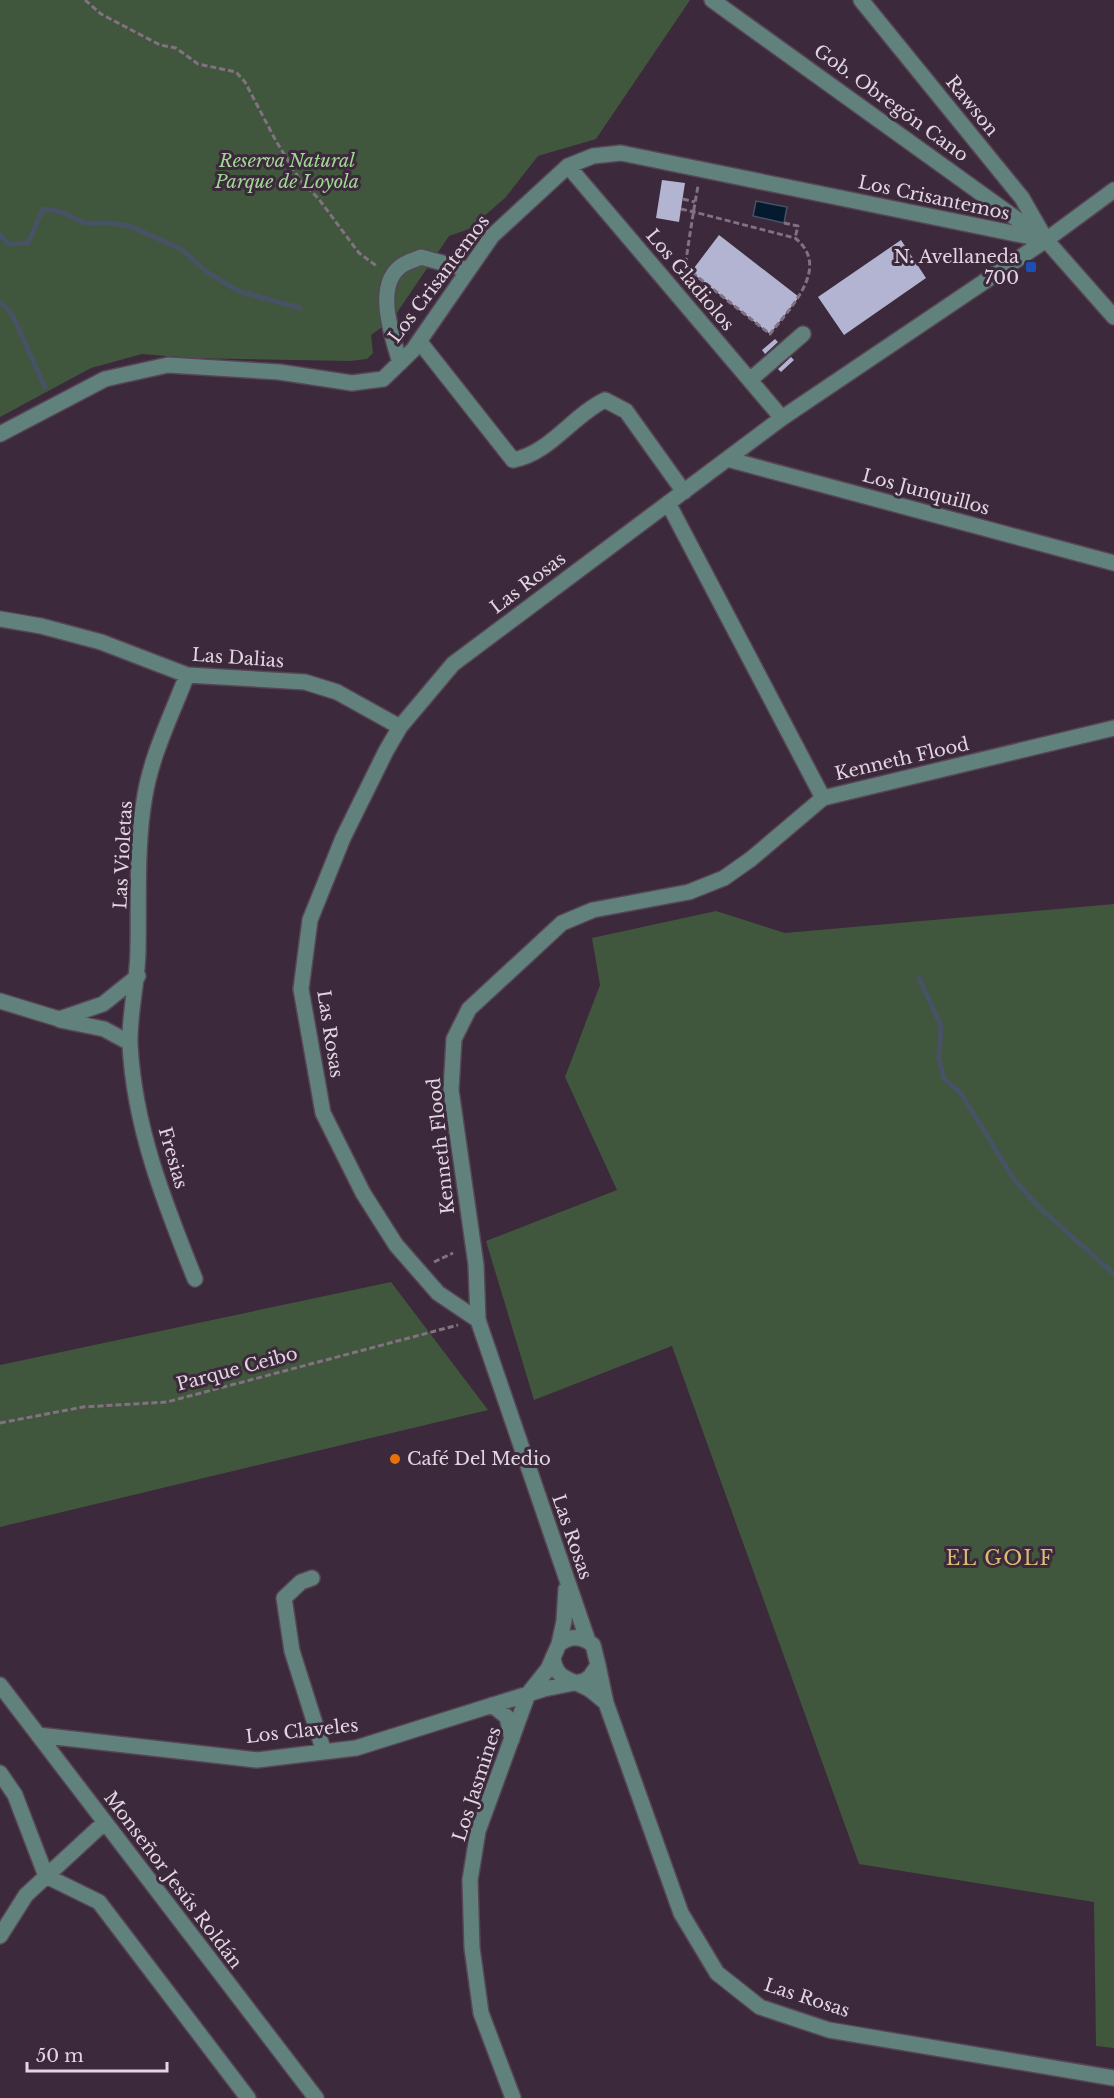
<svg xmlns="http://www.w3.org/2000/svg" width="1114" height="2098" font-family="'Libre Baskerville',serif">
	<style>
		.green { fill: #41573d }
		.water { fill: #041a2f; stroke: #475264; stroke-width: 1.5 }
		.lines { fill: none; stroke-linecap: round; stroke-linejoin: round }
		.stream { stroke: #475264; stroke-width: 5 }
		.building { fill: #b2b4d2 }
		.minor-casing { stroke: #574556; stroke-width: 18 }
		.path { stroke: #827181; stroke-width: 3; stroke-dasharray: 6 3; stroke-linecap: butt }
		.minor { stroke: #61817c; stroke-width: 15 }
		.transit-dot { fill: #1a4fb4; stroke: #3c293c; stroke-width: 2 }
		.food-dot { fill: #e8710a; stroke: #3c293c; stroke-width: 2 }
		.labels { text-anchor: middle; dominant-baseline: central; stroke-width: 6; stroke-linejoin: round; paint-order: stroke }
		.street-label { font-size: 18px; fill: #e2d5e1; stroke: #3c293c }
		.park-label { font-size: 18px; font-style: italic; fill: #9ed992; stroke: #3c293c }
		.poi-label { font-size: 18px; fill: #e2d5e1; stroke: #3c293c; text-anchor: end }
		.neighbourhood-label { font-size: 20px; letter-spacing: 1.5px; fill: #dabb71; stroke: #3c293c }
	</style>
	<rect width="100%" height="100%" fill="#3c293c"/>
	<!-- green -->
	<path class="green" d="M0 0H690L596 139 538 156 505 198 469 229 449 236 392 320 371 335 373 353 367 359 350 361 189 358 142 354 91 368 0 417Z
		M1114 904V2048L1096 2046 1094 1902 859 1864 672 1346 534 1400 486 1241 617 1190 565 1077 600 985 592 938 716 911 785 933Z
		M391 1282 488 1410 0 1527V1365Z"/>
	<!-- water -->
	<path class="water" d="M756 201 787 207 784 223 753 216Z"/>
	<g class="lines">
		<!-- stream -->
		<path class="stream" d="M0 235 9 244 28 243 43 209 59 211 85 223H108L130 226 181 249 207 272 238 291 300 308
			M0 302 12 314 45 387
			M919 978 941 1026 939 1059 944 1079 960 1092 1015 1181 1040 1208 1114 1274"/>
	</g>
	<!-- building -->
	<path class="building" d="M662 180 685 183 679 222 656 218Z
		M719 235 799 297 770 334 691 272Z
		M901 240 926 278 844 335 818 297Z
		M775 339 778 342 765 354 762 350Z
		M791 357 794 360 781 372 778 369Z"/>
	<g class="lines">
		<defs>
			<path id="minor" d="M712 0 1043 238
				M861 0 1022 198 1046 240 1114 317
				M568 166 782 418
				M419 341 513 460C549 454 572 416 605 400L626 411 684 492
				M400 363C393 338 374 287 400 267 405 262 415 260 421 257L468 270
				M750 380 803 334
				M0 434 105 379 168 365 279 372 352 383 383 379 413 350 492 236 568 166 593 156 621 153 1046 240
				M727 459 1114 563
				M668 503 823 798
				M0 619 41 626 101 642 187 675 305 682 337 692 400 727
				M187 675C172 714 152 754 145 795 136 845 139 898 138 949 138 980 129 1013 130 1044 134 1127 165 1204 195 1279
				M0 1001 59 1019 103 1004 138 976
				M60 1020 104 1029 130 1043
				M478 1320 438 1293 396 1245 363 1193 323 1113 301 989 310 920 343 838 386 751 400 727 453 664 782 418 1046 240 1114 190
				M312 1578 301 1582 284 1598 292 1651 324 1752
				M588 1641 478 1320 476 1265 451 1090 454 1039 469 1009 562 923 593 910 689 892 724 878 751 859 823 798 1114 728
				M553 1657C555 1680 571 1679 587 1688 594 1692 600 1698 606 1703
				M598 1665 606 1703 681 1913 717 1973 760 2007 829 2030 1114 2078
				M0 1685 316 2098
				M492 1705 507 1717 512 1739
				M38 1735 257 1760 356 1748 544 1689 584 1681 590 1677 598 1665 593 1645C582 1636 571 1635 559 1644
				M0 1773 15 1795 46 1876 99 1902 248 2098
				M0 1936 26 1895 105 1822
				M513 2098 481 2013 472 1948 470 1880 478 1831 528 1694 548 1669 559 1644 564 1621 566 1589"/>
		</defs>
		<!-- minor casing -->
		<use href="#minor" class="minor-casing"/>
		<!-- path -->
		<path class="path" d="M85 0 101 14 160 45 176 48 198 64 236 72 245 82 276 141 300 180 318 198 359 253 378 267
			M683 199 695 202
			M681 209 694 212 795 238C832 267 790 308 770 334L685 267C689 240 693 213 698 186
			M784 223 798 226 795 238
			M434 1262 453 1253
			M0 1423 83 1407 167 1402 458 1325"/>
		<!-- minor -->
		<use href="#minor" class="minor"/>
	</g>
	<!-- markers -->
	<rect class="transit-dot" x="1025" y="261" width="12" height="12" rx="3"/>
	<circle class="food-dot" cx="395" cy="1459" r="6"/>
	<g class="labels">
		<!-- street labels -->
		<g class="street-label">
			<text transform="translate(891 103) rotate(36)">Gob. Obregón Cano</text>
			<text transform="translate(972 106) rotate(51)">Rawson</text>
			<text transform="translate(934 198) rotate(12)">Los Crisantemos</text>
			<text transform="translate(439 279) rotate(-53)">Los Crisantemos</text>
			<text transform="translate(690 280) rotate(50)">Los Gladiolos</text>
			<text transform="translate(926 492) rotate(15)">Los Junquillos</text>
			<text transform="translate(528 583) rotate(-37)">Las Rosas</text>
			<text transform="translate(238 658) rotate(4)">Las Dalias</text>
			<text transform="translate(902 759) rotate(-13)">Kenneth Flood</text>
			<text transform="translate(123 855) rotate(-87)">Las Violetas</text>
			<text transform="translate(330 1034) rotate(81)">Las Rosas</text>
			<text transform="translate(441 1146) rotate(-96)">Kenneth Flood</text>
			<text transform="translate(173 1158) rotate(74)">Fresias</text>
			<text transform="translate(237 1369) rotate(-15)">Parque Ceibo</text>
			<text transform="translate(572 1537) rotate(71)">Las Rosas</text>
			<text transform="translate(302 1731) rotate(-6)">Los Claveles</text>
			<text transform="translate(477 1784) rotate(-72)">Los Jasmines</text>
			<text transform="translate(173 1880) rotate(53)">Monseñor Jesús Roldán</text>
			<text transform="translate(807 1998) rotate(18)">Las Rosas</text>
		</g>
		<!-- park labels -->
		<g class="park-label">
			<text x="287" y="161">Reserva Natural<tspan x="287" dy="21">Parque de Loyola</tspan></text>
		</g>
		<!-- poi labels -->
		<g class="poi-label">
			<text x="1019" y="257">N. Avellaneda<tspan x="1019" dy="21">700</tspan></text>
			<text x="407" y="1459" text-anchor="start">Café Del Medio</text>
		</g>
		<!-- neighbourhood labels -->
		<g class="neighbourhood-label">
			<text x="1000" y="1558">EL GOLF</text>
		</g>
	</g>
	<!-- scale -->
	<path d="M27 2062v9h140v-9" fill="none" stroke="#e2d5e1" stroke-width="3"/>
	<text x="36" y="2062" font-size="18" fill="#e2d5e1" stroke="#3c293c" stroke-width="4.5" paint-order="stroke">50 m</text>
</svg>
